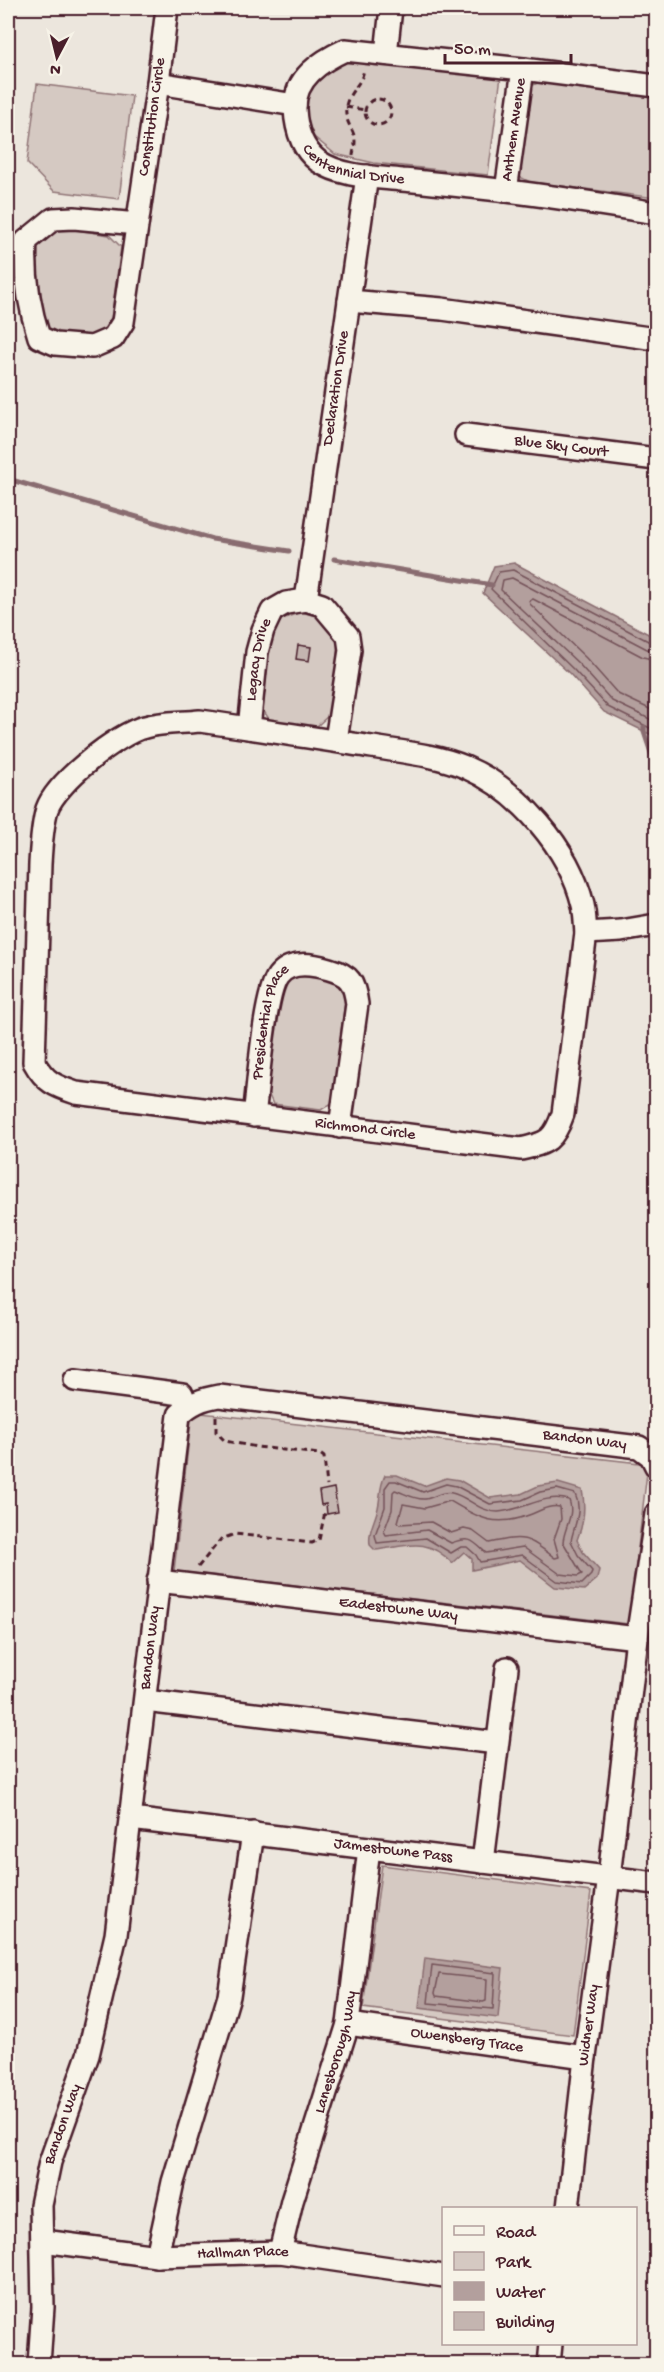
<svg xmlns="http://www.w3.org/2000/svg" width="664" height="2372" font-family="'Gochi Hand',sans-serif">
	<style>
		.green { fill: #d5c9c2; stroke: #907476; stroke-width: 1.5 }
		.water { fill: #b39f9d; stroke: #896c6f; stroke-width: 1.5 }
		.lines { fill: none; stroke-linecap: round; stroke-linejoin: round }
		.shore { stroke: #745259; stroke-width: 1.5 }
		.stream { stroke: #896c6f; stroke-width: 5 }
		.building { fill: #c4b5b0; stroke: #4a1f2b; stroke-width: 1.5 }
		.minor-casing { stroke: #4a1f2b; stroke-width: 26 }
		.path { stroke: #4a1f2b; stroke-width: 3; stroke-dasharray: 6 4.5; stroke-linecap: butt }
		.minor { stroke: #f7f3e8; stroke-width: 21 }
		.labels { text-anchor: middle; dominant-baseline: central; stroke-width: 4.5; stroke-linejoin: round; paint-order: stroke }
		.street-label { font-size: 16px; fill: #4a1f2b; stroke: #f7f3e8 }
	</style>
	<rect width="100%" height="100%" fill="#ece6dd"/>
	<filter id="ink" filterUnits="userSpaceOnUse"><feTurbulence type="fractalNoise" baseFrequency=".0167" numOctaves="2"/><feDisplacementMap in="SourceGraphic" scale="12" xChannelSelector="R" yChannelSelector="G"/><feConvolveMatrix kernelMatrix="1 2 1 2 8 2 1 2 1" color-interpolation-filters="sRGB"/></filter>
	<g filter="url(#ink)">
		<!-- green -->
		<path class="green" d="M354 57 501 76 488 175 374 163 335 154 314 137 304 112 312 79 334 64Z
			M540 82 656 97V198L530 182 520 177 531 86Z
			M37 84 132 96 119 199 54 191 27 163Z
			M57 227 109 235 121 247 111 319 104 332 90 340 58 335 45 327 35 247Z
			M301 612 324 618 338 640 336 672 328 716 317 726 308 728 271 722 263 710 270 636 282 619Z
			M310 972C330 979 340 979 345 1001L332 1103 321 1110 273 1104 266 1089 280 994C287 981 295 973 310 972Z
			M192 1412 648 1464 629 1624 174 1571Z
			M382 1865 591 1892 573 2035 363 2008Z"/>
		<!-- water -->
		<path class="water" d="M514 563 656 638V737L604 712 570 674 483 593 494 566Z
			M385 1475H397L424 1486 446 1478 459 1480 490 1498 521 1494 538 1486 558 1483 582 1490C586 1508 584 1523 577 1540L583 1552 599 1570 597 1579 584 1590 555 1587 520 1560 472 1570V1559L464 1552 452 1563C426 1536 409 1546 375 1550L370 1545C368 1531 375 1521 378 1508 381 1495 379 1488 385 1475Z
			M425 1958 503 1968 498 2018 419 2008Z"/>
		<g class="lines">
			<!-- shore -->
			<path class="shore" d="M656 644 650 642 513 570 499 572 491 589 574 670 608 707 656 731
				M656 651 647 649 512 578 503 580 501 590 579 664 612 701 656 722
				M656 660 643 657 533 599 529 601 530 604 586 658 618 694 656 712
				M390 1481H396L423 1492 446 1484 456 1486 490 1504 522 1500 540 1492 557 1489 575 1494C583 1511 574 1525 571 1541L578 1555 592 1571 591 1575 582 1584 557 1581 522 1555 480 1562 476 1555 467 1547H461L451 1553 426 1538 377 1543 375 1535 385 1507V1488Z
				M395 1490C404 1493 415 1500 425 1499 434 1498 443 1490 452 1493 469 1497 479 1512 498 1512 524 1510 544 1493 569 1500 575 1515 564 1528 563 1542L582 1574 578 1576 560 1574 523 1547 486 1553C472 1540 470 1536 451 1543L427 1530 386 1535 384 1531 392 1510 393 1492Z
				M450 1501C479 1518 495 1528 529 1515 540 1511 548 1505 560 1507L561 1519 554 1539 559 1557 555 1558C526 1536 525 1535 489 1543L473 1531 464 1529 451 1533 431 1522 400 1524 398 1522 403 1504 425 1508Z
				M432 1965 495 1973 493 2009 428 2003Z
				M439 1974 487 1979 486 2001 483 2002 436 1996 435 1993Z"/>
			<!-- stream -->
			<path class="stream" d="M8 479 212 539 289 551
				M334 559 492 585
				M644 727V732L656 768"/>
		</g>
		<!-- building -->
		<path class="building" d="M298 645 311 647 309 661 296 659Z
			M334 1488 338 1512 327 1514 326 1504 321 1505 319 1491Z"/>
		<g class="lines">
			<defs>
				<g id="minor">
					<path d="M386 54 391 8"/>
					<path d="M158 83 295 105"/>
					<path id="s1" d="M656 86 523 69 345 50C321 61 294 78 295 109 296 129 301 148 318 161 341 177 376 177 402 180 437 183 472 187 507 191 557 197 607 205 656 213"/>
					<path id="s2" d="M506 191 523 69"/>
					<path id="s3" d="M137 224 74 218 53 219 26 241C24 275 28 304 39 337L55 344 92 347 113 338 123 322 158 83 167 8"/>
					<path d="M349 301 442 309 656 339"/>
					<path id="s4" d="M466 435 656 459"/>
					<path id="s5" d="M306 600 367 176"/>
					<path d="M200 721C257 729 314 738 372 747 402 752 436 755 465 767 519 790 569 848 583 905 585 914 585 924 586 933L563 1114C554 1140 548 1143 521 1149L76 1093C55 1086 45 1082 34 1062L40 864C41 846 42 826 47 809 56 783 118 733 145 727 162 722 182 723 200 721Z"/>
					<path id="s6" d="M249 728 257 652 263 630 272 611 286 603 306 600 322 605 348 636 350 650 336 740"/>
					<path d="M586 933 621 931 656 925"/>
					<path id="s7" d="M254 1116C258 1088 264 995 278 976 290 960 312 964 329 969 350 975 354 982 357 1004L340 1127"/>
					<path d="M75 1380 182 1394 187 1406"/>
					<path id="s8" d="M158 1581 637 1638"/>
					<path d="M145 1701 497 1743"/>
					<path id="s9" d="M131 1819 656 1883"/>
					<path d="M483 1862 507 1668"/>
					<path id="s10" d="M348 2024 585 2057"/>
					<path id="s11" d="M568 2208 585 2057 609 1877 637 1638 656 1514"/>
					<path id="s12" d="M43 2241 157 2256 280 2252 444 2276"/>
					<path id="s13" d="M280 2252 292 2201 348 2024 369 1848"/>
					<path d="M157 2256 173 2182 229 1996 253 1833"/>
					<path id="s14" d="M39 2364 43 2307 41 2205 50 2162 88 2055 116 1935 179 1415C191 1403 202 1399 219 1396L639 1447 651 1456 656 1466"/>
					<path d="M549 2364 551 2344"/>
				</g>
			</defs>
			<!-- minor casing -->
			<use href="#minor" class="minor-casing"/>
			<!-- path -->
			<path class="path" d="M365 112a13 13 0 1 1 26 0a13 13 0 1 1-26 0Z
				M346 107 365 110
				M353 156C353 152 355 147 355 142 355 129 344 124 346 106 349 90 362 85 364 69
				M216 1416V1432L225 1441 257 1447 320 1454 324 1457 327 1486
				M198 1567 221 1539 235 1534 312 1543 319 1540 325 1512"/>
			<!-- minor -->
			<use href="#minor" class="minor"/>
		</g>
	</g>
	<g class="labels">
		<!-- street labels -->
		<g class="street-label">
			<text stroke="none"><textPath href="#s3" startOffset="520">Constitution Circle</textPath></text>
			<text stroke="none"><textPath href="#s2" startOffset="62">Anthem Avenue</textPath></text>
			<text stroke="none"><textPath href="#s1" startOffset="489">Centennial Drive</textPath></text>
			<text stroke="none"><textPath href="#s5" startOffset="214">Declaration Drive</textPath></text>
			<text stroke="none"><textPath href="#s4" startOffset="96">Blue Sky Court</textPath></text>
			<text stroke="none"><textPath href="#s6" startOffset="69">Legacy Drive</textPath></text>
			<text stroke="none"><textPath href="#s7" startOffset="96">Presidential Place</textPath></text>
			<text transform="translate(365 1130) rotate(7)">Richmond Circle</text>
			<text stroke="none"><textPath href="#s14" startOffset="1377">Bandon Way</textPath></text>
			<text stroke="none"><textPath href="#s8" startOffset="242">Eadestowne Way</textPath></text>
			<text stroke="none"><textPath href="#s14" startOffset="729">Bandon Way</textPath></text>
			<text stroke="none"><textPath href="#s9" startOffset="264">Jamestowne Pass</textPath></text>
			<text stroke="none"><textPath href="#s11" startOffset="184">Widner Way</textPath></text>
			<text stroke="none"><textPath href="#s10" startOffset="120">Owensberg Trace</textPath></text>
			<text stroke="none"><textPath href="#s13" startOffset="208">Lanesborough Way</textPath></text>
			<text stroke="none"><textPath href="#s14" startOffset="243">Bandon Way</textPath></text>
			<text stroke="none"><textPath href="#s12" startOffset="201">Hallman Place</textPath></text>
		</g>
	</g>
	<!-- margin -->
	<rect width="664" height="2372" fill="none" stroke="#f7f3e8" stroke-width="30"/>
	<rect x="15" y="15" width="634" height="2342" fill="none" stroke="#4a1f2b" stroke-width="2" filter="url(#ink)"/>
	<!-- legend -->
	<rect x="442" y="2207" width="195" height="138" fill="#f7f3e8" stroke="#b29e9c" stroke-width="1.5"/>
	<rect x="454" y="2226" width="30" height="9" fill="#f7f3e8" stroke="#b29e9c" stroke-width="1.5"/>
	<text x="496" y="2237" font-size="18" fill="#4a1f2b">Road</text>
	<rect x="454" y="2252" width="30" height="18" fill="#d5c9c2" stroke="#b29e9c" stroke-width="1.5"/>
	<text x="496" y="2267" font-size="18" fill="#4a1f2b">Park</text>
	<rect x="454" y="2282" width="30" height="18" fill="#b39f9d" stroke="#b29e9c" stroke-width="1.5"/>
	<text x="496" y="2297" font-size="18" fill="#4a1f2b">Water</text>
	<rect x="454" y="2312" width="30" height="18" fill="#c4b5b0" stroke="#b29e9c" stroke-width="1.5"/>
	<text x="496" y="2327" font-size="18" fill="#4a1f2b">Building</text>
	<!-- north arrow -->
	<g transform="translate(57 57) rotate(187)" stroke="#f7f3e8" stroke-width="4.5" paint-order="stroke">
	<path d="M0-4.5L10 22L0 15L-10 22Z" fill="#4a1f2b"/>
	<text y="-9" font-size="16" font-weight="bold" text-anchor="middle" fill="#4a1f2b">N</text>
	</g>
	<!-- scale -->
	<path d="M445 54v9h126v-9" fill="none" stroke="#4a1f2b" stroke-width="3"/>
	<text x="454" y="54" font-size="18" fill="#4a1f2b" stroke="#f7f3e8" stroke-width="4.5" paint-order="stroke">50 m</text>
</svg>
